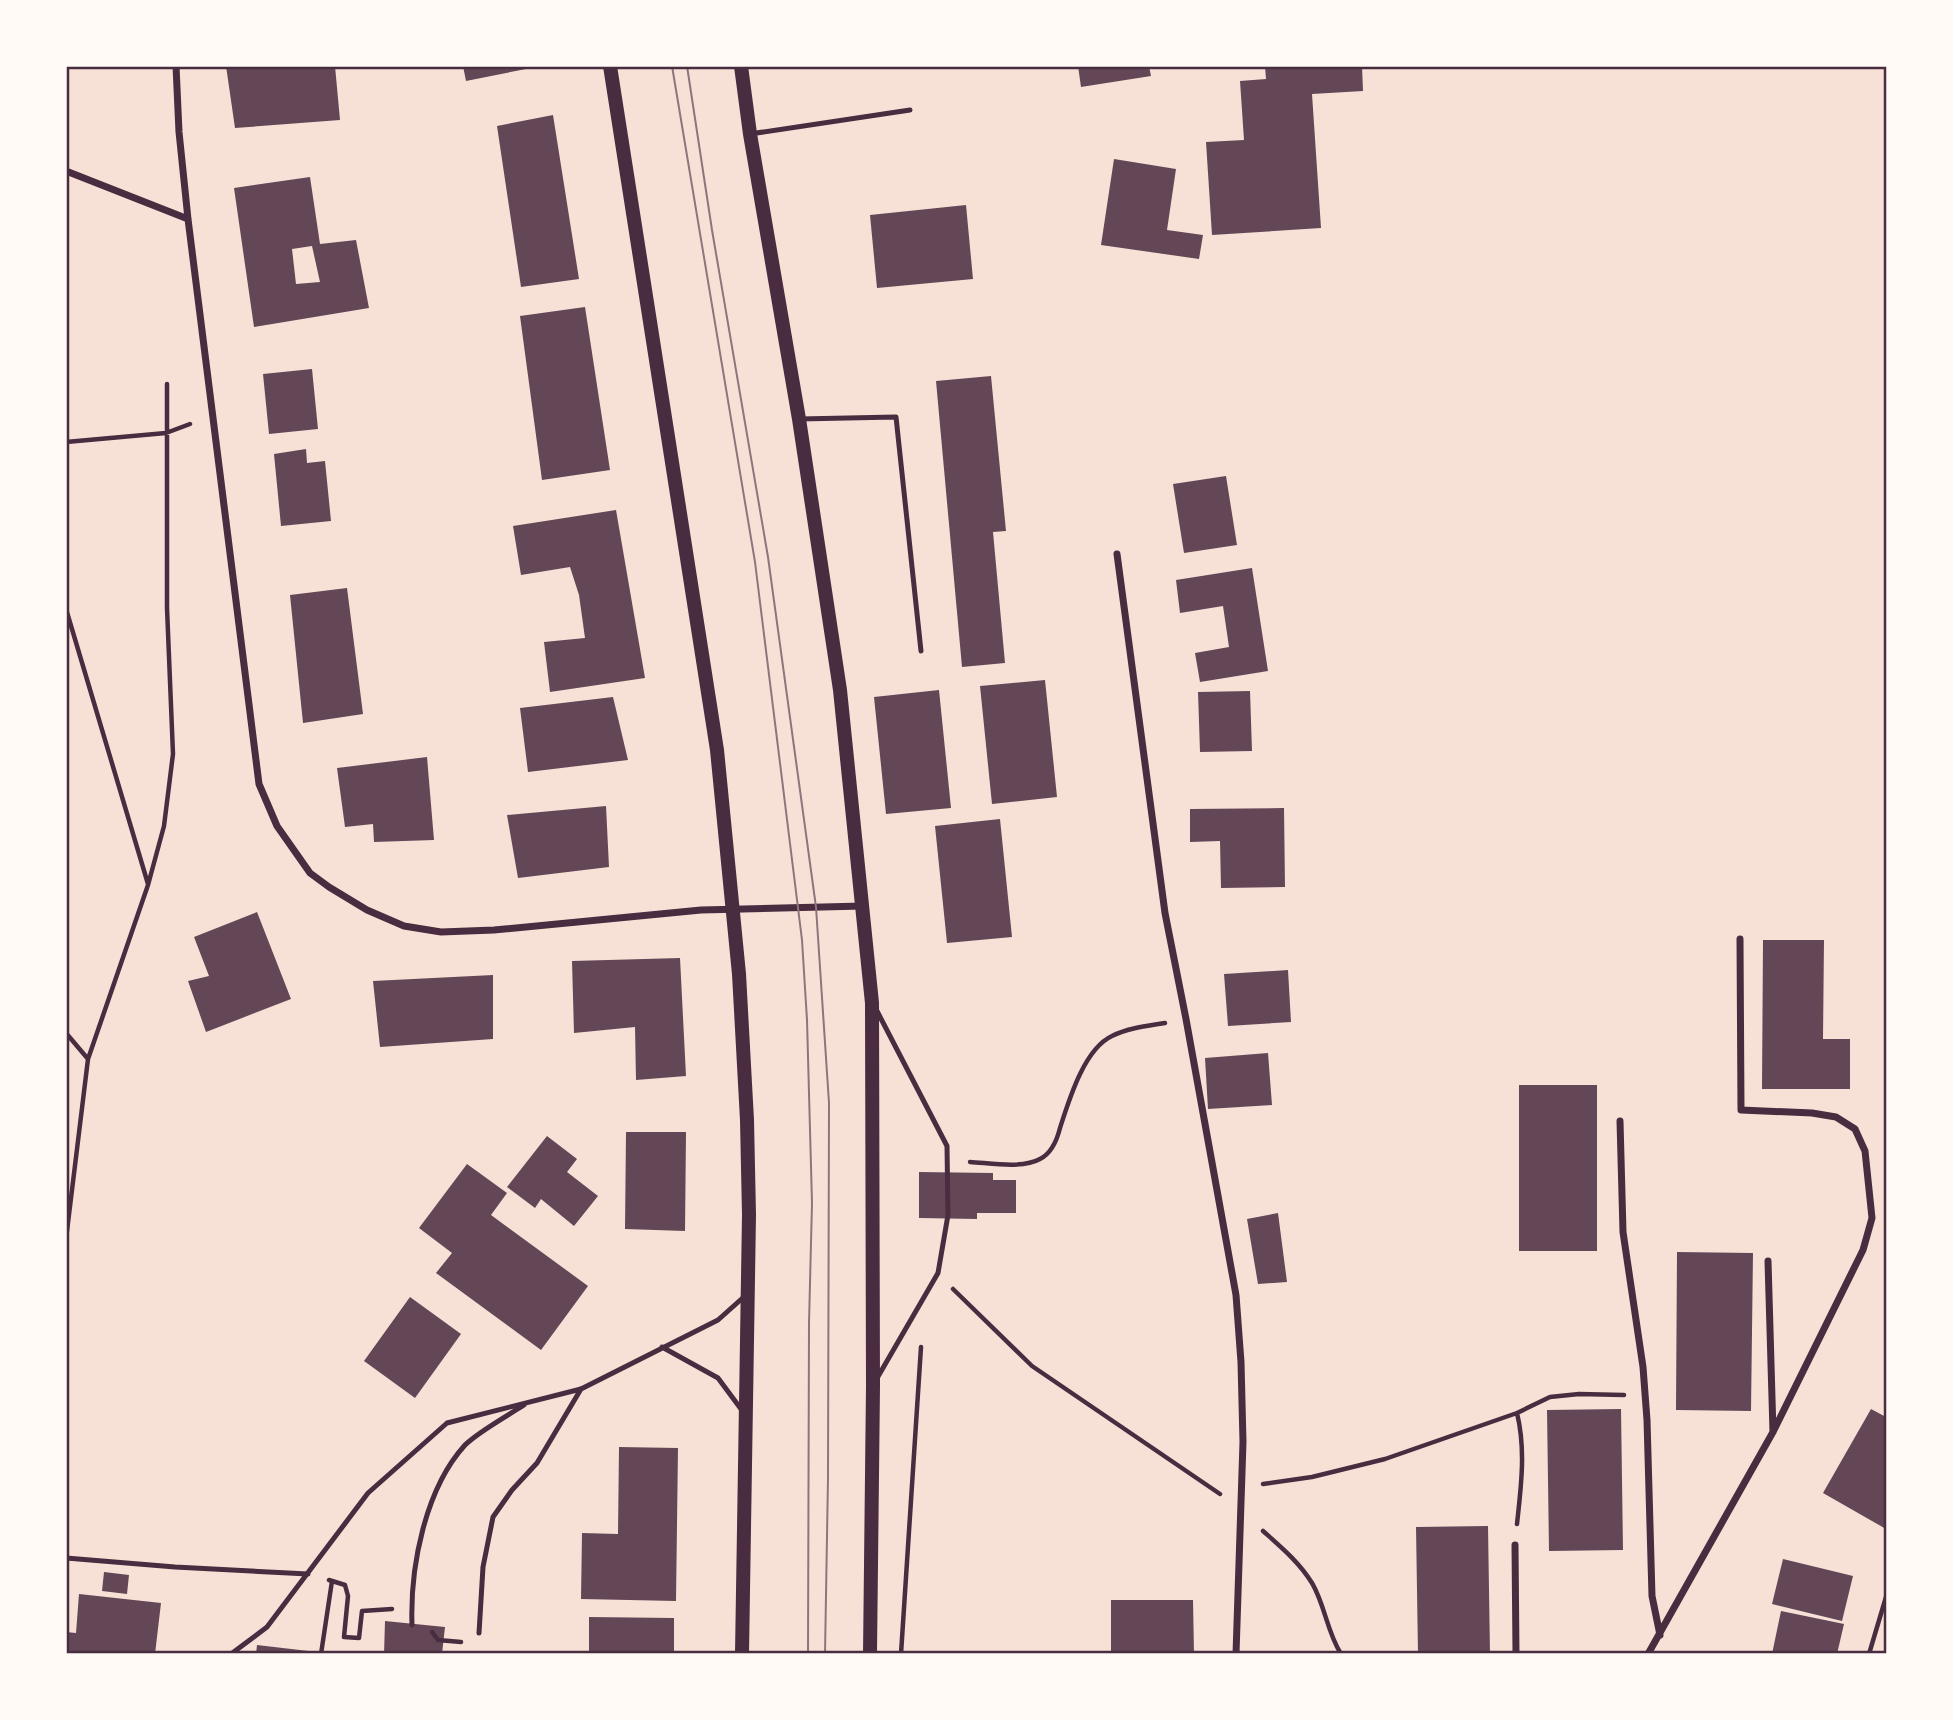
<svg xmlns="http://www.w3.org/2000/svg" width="1953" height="1720" font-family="'Alegreya Sans',sans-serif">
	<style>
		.building { fill: #644757; fill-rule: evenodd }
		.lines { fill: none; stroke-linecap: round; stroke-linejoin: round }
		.path { stroke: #4a2c40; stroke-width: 4.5 }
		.service { stroke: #4a2c40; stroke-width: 5 }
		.minor { stroke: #4a2c40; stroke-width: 7 }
		.secondary { stroke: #4a2c40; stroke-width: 14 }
		.tram { stroke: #8f747c; stroke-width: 2 }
		.neatline { fill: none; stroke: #4a2c40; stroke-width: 2.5 }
	</style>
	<rect width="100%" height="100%" fill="#f7e1d7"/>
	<!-- building -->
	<path class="building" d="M226 66H335L340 120 235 128Z
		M463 66H531V68L466 81Z
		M1078 66H1149L1151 76 1081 87Z
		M1265 66H1362L1363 91 1312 94 1321 228 1212 235 1206 142 1244 140 1240 81 1266 79Z
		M553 115 579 279 521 287 497 126Z
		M1114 159 1176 169 1167 230 1203 235 1199 259 1101 245Z
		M310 177 320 244 356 240 369 308 254 327 234 188ZM312 246 320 282 296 284 292 249Z
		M966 205 973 279 877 288 870 215Z
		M585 307 610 470 542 480 520 316Z
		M312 369 318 429 269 434 263 374Z
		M991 376 1006 531 993 532 1005 663 962 667 936 381Z
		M306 449 307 463 325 461 331 521 281 526 274 454Z
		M1226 476 1237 545 1184 553 1173 484Z
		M616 510 645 678 550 692 544 642 585 638 579 595 570 567 521 575 513 526Z
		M1252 568 1268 671 1200 682 1195 653 1229 647 1223 606 1180 613 1176 580Z
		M347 588 363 714 303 723 290 595Z
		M1045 680 1057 797 992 804 980 686Z
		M939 690 951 808 886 814 874 697Z
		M1250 691 1252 751 1200 752 1198 692Z
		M613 697 628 760 528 772 520 708Z
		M427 757 434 840 374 842 373 824 345 827 337 768Z
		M606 806 609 867 518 878 507 815Z
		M1284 808 1285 887 1221 888 1220 841 1190 842V809Z
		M1000 819 1012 937 947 943 935 826Z
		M257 912 291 999 206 1032 188 981 209 976 194 937Z
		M1763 940H1824L1823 1039H1850V1089H1762Z
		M680 958 686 1076 636 1080 635 1027 574 1033 572 961Z
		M1288 970 1291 1022 1228 1026 1224 974Z
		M493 975V1039L380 1047 373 981Z
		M1268 1053 1272 1105 1208 1109 1205 1058Z
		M1519 1085H1597V1251H1519Z
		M626 1132H686L685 1231 625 1229Z
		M547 1136 577 1159 567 1172 598 1196 574 1226 541 1199 535 1208 507 1187Z
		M467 1164 507 1193 491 1215 588 1286 541 1350 436 1273 452 1253 419 1228Z
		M919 1172 993 1173V1180H1016V1213H977V1219L919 1218Z
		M1278 1213 1287 1282 1258 1284 1247 1219Z
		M1677 1252 1753 1253 1751 1411 1676 1410Z
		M410 1297 461 1334 415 1398 364 1361Z
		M1621 1409 1623 1550 1549 1551 1547 1410Z
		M1871 1409 1886 1417V1529L1823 1493Z
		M619 1447 678 1448 676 1601 581 1599 582 1533 618 1534Z
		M1488 1526 1490 1654H1418L1416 1527Z
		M1783 1559 1853 1576 1842 1621 1772 1604Z
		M104 1572 129 1575 127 1594 102 1591Z
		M79 1594 161 1603 155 1654H66V1632L76 1633Z
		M1111 1600H1193L1194 1654H1111Z
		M1781 1611 1844 1624 1837 1654H1772Z
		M589 1617 674 1618V1654H589Z
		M385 1621 445 1627 442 1654H384Z
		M257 1645 317 1652V1654H256Z"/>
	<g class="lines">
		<!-- path -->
		<path class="path" d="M66 442 166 433 190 424
			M66 609 148 884
			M66 1033 88 1059
			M970 1162C990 1163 1022 1169 1040 1159 1052 1153 1057 1140 1060 1128 1069 1100 1084 1049 1112 1036 1128 1028 1147 1026 1165 1023
			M66 1239 88 1059 148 885 164 826 173 754 167 608V384
			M953 1289 1032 1366 1220 1494
			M1517 1413C1526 1450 1521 1487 1517 1524
			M1263 1484 1312 1477 1385 1459 1517 1413 1550 1397 1579 1394 1624 1395
			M1263 1531C1281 1547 1299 1562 1312 1583 1325 1605 1327 1632 1341 1654
			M329 1580 345 1585 348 1596 344 1637 359 1638 362 1611 392 1609
			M432 1632 438 1640 461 1642
			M321 1654 332 1581
			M901 1654 921 1347
			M1869 1654 1886 1597"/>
		<!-- service -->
		<path class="service" d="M750 134 910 110
			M799 419 896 417 921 651
			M662 1347 718 1378 741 1409
			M876 1380 938 1273 948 1215 947 1146 877 1011
			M66 1558 175 1567 308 1574
			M412 1625C410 1567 425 1489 465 1445 478 1432 507 1416 524 1405
			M479 1633 483 1567 493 1517 512 1490 537 1463 581 1389
			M231 1654 267 1627 368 1493 447 1423 581 1389 718 1320 746 1295"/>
		<!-- minor -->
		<path class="minor" d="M176 66 179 132 188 219 259 784 277 826 310 873 329 887 367 910 404 926 441 932 494 930 701 910 863 906
			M66 171 188 219
			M1117 554 1165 913 1186 1019 1236 1295 1241 1362 1243 1442 1236 1654
			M1620 1121 1623 1232 1643 1367 1647 1420 1652 1596 1660 1635
			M1768 1261 1773 1432
			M1515 1545 1516 1654
			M1648 1654 1773 1432 1863 1250 1872 1218 1865 1151 1855 1129 1836 1117 1812 1113 1741 1110 1740 939"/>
		<!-- secondary -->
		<path class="secondary" d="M610 66 717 750 739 974 747 1120 749 1215 742 1654
			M741 66 750 134 799 419 840 690 872 1003 873 1386 870 1654"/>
		<!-- tram -->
		<path class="tram" d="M672 66 755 562 802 940 807 1020 812 1203 809 1323 808 1654
			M687 66 712 230 768 557 816 907 829 1103 828 1478 825 1654"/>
	</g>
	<!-- border -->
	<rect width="1953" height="1720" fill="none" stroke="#fffaf5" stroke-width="136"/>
	<rect x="68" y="68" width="1817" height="1584" class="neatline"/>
</svg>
